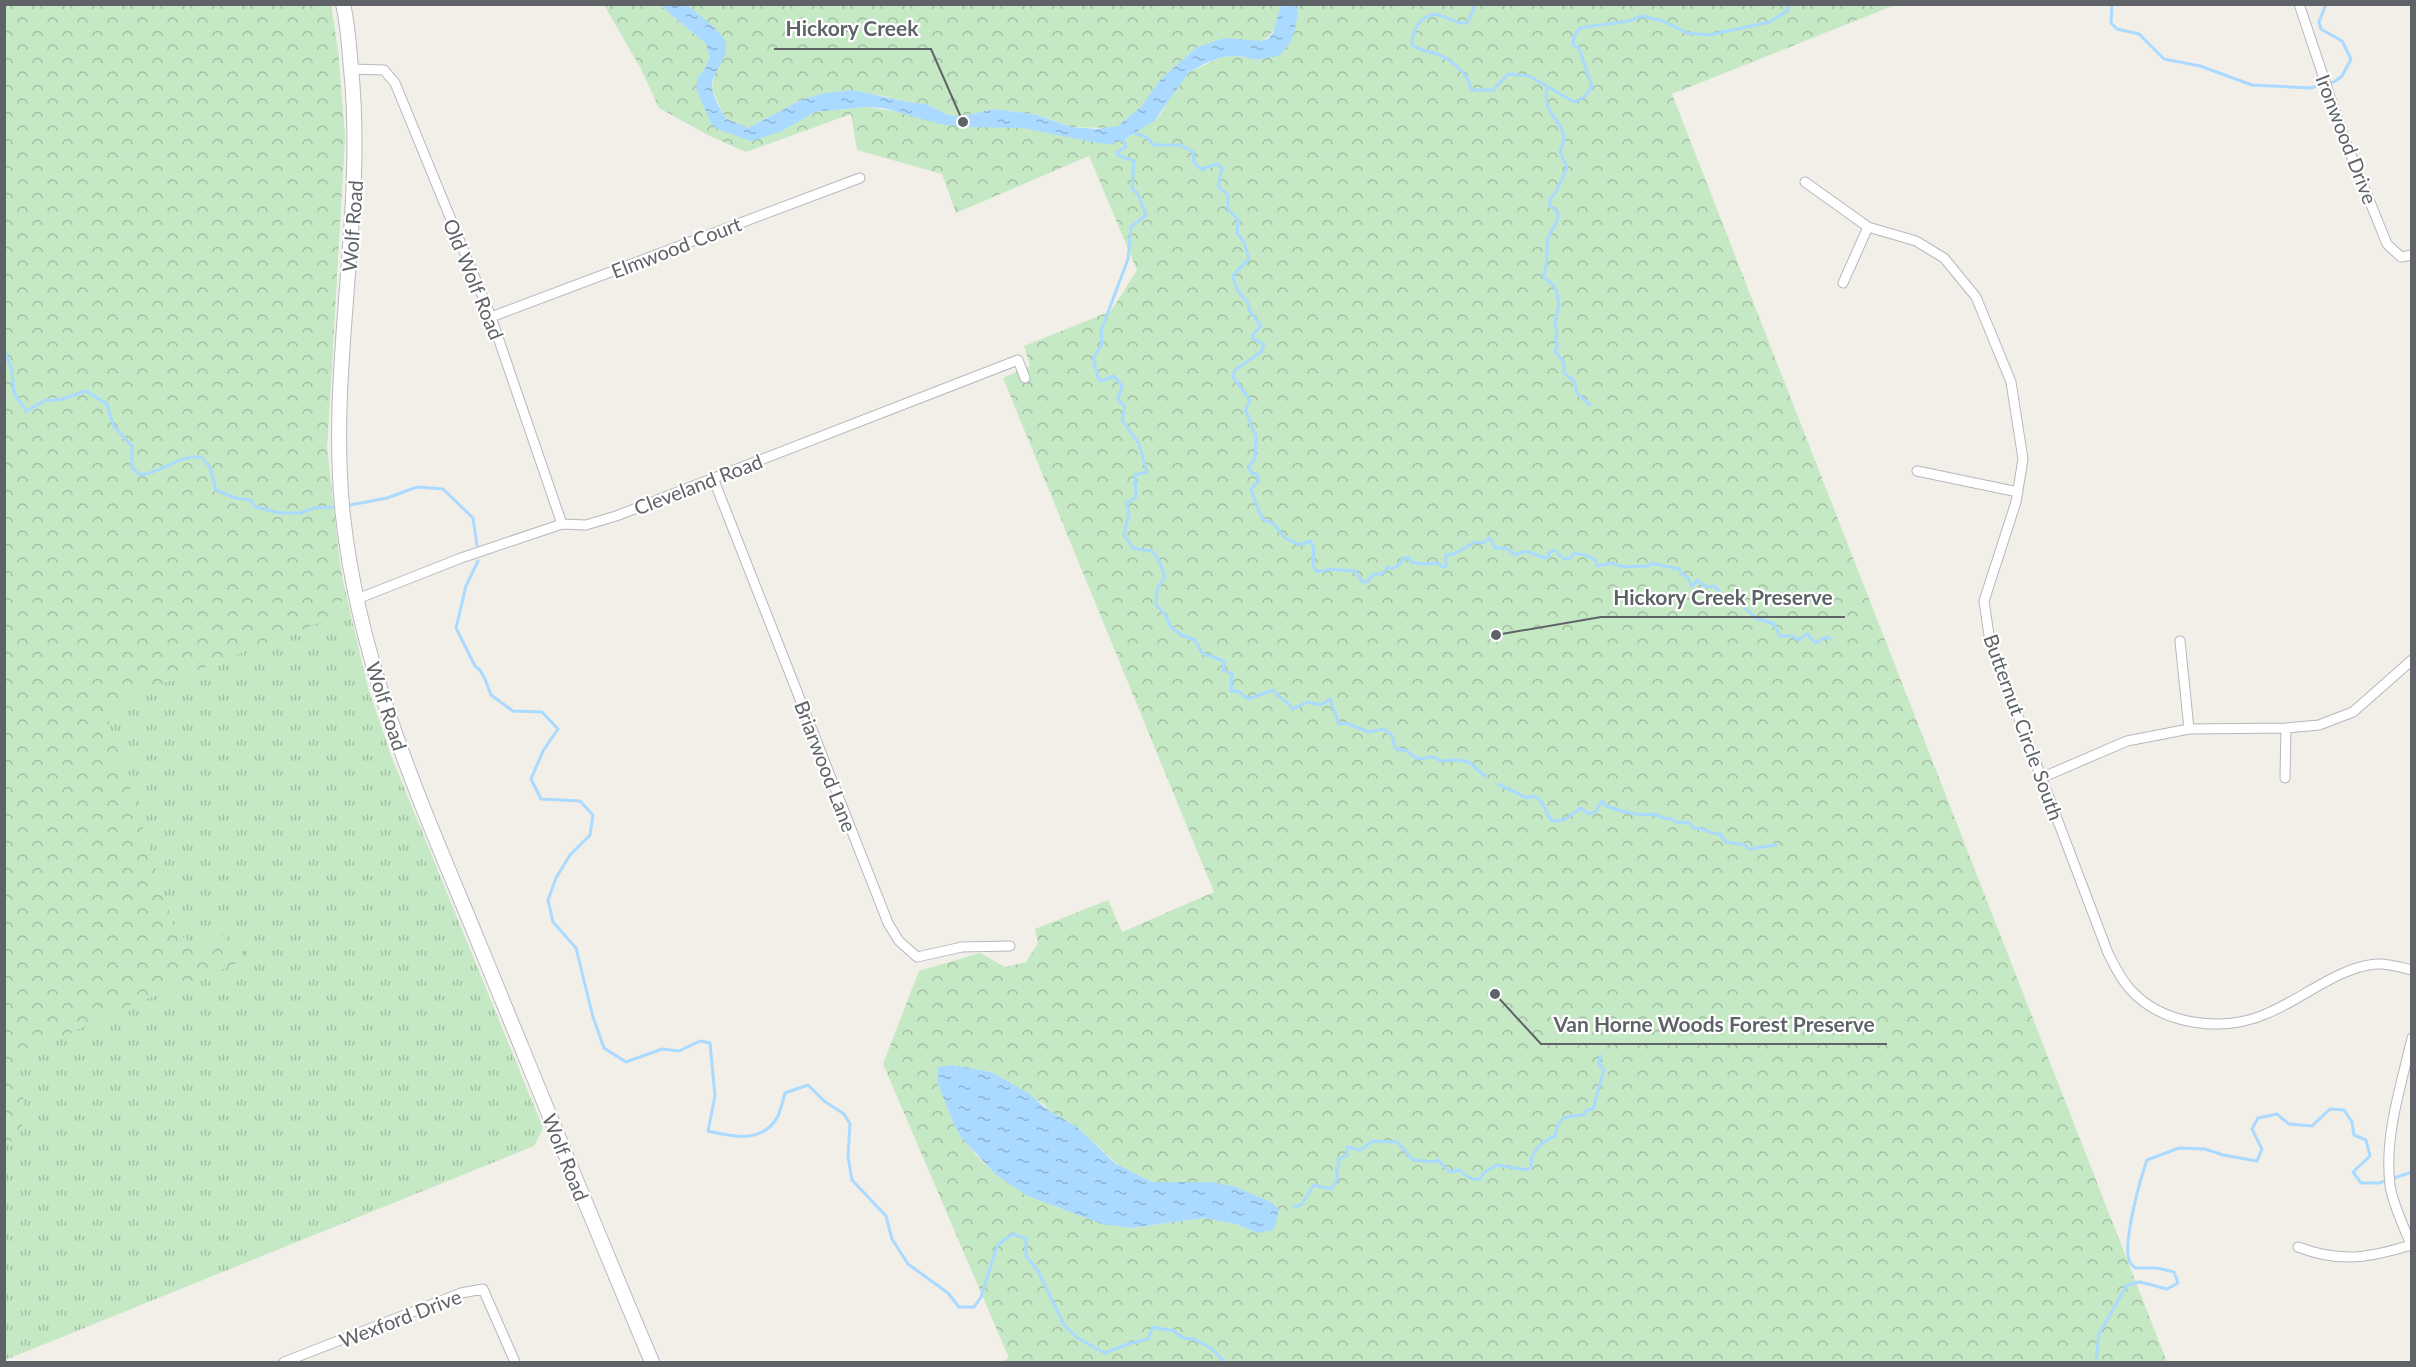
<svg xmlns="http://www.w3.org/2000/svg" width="2416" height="1367" font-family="Lato,sans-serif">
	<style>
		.grass { fill: url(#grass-tufts) }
		.forest { fill: url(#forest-crowns); fill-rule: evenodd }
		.water { fill: url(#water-ripples) }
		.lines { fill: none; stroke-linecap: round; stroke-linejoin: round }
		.stream { stroke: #aadaff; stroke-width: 3 }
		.minor-casing { stroke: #b5b8bc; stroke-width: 11 }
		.secondary-casing { stroke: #b6babf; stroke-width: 16 }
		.minor { stroke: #fff; stroke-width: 9 }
		.secondary { stroke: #fff; stroke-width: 14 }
		.labels { text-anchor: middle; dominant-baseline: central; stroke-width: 4.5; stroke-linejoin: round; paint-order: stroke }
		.street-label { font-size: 20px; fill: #5f6368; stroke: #fff }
		.leader { fill: none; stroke: #5f6368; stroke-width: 2 }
		.callout-dot { fill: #5f6368; stroke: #fff; stroke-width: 2 }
		.callout-label { font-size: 21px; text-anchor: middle; font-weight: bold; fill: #5f6368; stroke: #fff; stroke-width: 4.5; stroke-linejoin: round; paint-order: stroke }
	</style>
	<defs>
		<pattern id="grass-tufts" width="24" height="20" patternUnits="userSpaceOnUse" patternTransform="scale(1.5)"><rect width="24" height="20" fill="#c5e8c5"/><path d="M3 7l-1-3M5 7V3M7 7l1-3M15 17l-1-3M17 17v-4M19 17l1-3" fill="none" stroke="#a3c0a4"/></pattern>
		<pattern id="forest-crowns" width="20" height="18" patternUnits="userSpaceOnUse" patternTransform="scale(1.5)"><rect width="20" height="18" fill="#c5e8c5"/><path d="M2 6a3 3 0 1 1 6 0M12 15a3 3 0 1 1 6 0" fill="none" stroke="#a3c0a4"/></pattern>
		<pattern id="water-ripples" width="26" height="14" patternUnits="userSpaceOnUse" patternTransform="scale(1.5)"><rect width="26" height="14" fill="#aadaff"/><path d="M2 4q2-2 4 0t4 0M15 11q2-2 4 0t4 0" fill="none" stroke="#8eb4d2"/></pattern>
	</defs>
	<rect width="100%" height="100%" fill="#f1efe8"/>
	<!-- grass -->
	<path class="grass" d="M5 5H331L338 51 345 137 327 448 341 573 368 688 392 758 543 1128 534 1146 5 1360Z"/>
	<!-- forest -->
	<path class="forest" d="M5 4 331 5 338 51 345 137 327 448 334 523 345 596 329 619 115 702 107 716 175 930 193 945 224 935 244 944V960L207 976 121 1009 15 1060C20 1092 38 1123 5 1147Z
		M604 5H660L706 44 710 56 704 70 698 77 717 129 733 134 780 132 815 112 865 107 995 126 1023 128 1072 137 1133 133 1154 121 1161 113 1177 86 1189 72 1222 57 1238 56 1257 60 1298 13 1297 5H1895L1672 94 2167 1362H1000L1009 1358 883 1064 919 971 980 953 1005 967 1026 962 1038 943 1035 929 1108 900 1122 932 1214 892 1003 378 1030 366 1024 346 1111 311 1137 270 1089 156 956 213 942 174 857 150 851 114 746 152 710 136 659 108 641 69ZM953 1065 991 1072 1044 1104 1048 1110 1077 1127 1123 1169 1152 1182H1210L1257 1233 1236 1224 1203 1218 1132 1228 995 1174 976 1155 954 1125 937 1081Z
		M687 5H1281C1277 20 1276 36 1260 41L1197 47 1160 80 1143 106 1127 121 1118 126 1107 128 1071 127 1034 114 993 109 964 116H955L946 114 926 104 908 102 878 95 825 93 801 100 748 128 725 118 712 89 715 72 726 51 719 32Z"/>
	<!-- water -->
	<path class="water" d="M660 5H687C696 13 724 32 726 44 729 59 711 72 712 88 713 97 721 109 725 118L748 128 801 100 825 93 852 90 908 102 926 104 946 114 955 116H964L993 109 1034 114 1071 127 1096 129 1118 126 1142 106 1160 80 1197 47 1225 38 1260 41 1268 39 1273 33 1281 5H1297L1298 13 1294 33 1290 43 1280 55 1257 60 1238 56 1222 57 1206 63 1189 72 1154 121 1123 140 1111 144 1097 143 1023 128 965 127 940 124 883 108 865 107 815 112 780 132 751 141 717 129 711 123 696 89 698 77 704 70 710 57 706 44Z
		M953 1065 991 1072 1028 1093 1048 1110 1077 1127 1116 1164 1152 1182H1210L1233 1186 1271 1202 1279 1210 1274 1230 1257 1233 1236 1224 1203 1218 1132 1228 1102 1224 1026 1195 995 1174 961 1137 954 1125 937 1081 938 1067Z"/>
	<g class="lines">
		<!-- stream -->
		<path class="stream" d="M1472 4 1474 9 1467 23C1455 24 1449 17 1438 15 1421 13 1412 31 1412 45 1419 50 1422 50 1430 52 1448 56 1469 73 1471 90H1493L1508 74 1529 76 1574 102 1584 97 1592 87 1579 48 1573 45 1574 36 1580 28 1629 21 1642 16 1663 21 1687 33 1709 35 1770 22 1787 11 1789 4
			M2112 4 2111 23 2117 29 2139 34 2164 59 2200 66 2252 85 2310 88 2334 82 2342 76 2351 59 2342 41 2321 29 2319 22 2326 4
			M1547 87C1542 117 1561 116 1564 138 1564 143 1561 148 1560 152L1567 168C1560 180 1560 190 1550 199V206C1568 214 1551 228 1548 238 1545 250 1550 261 1543 276L1554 286 1557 293 1559 305 1555 321 1557 336 1555 339 1558 345 1555 351 1564 363V373L1574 381 1577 393 1590 405
			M1130 131C1140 137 1146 133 1153 145H1180L1193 152 1194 163 1201 169 1217 164 1222 168 1218 186 1228 195V209L1238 220 1237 233 1244 242 1249 259 1234 274 1233 278 1238 291 1248 303 1249 310 1261 326 1253 334V339L1264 344 1261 352 1235 370 1233 377 1250 400 1245 411C1252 420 1250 429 1256 435L1255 459 1248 467 1252 473 1257 474 1259 481 1251 489 1259 512 1264 520 1274 524 1285 538 1300 545 1310 541C1318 550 1309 561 1316 571H1325L1327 569 1355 571 1363 582H1367L1374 574H1382L1388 567 1392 569 1400 564 1403 558H1409L1411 562 1421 564 1438 563 1443 567H1446V555L1454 554 1475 542 1483 543 1490 538 1495 548H1506L1515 555 1525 551 1545 558 1549 556V553L1554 550 1564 559 1570 558 1574 553 1588 556 1595 560 1597 566 1612 563C1621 569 1638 566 1649 566L1651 563 1679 569 1681 573 1688 578 1692 587 1697 580 1706 587 1715 586 1723 597 1736 600 1756 618 1774 624 1780 636H1792L1798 640 1807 634 1815 643 1826 637 1831 639
			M1122 137 1126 147 1117 152 1118 155 1134 161 1132 189 1138 194 1146 215 1131 227 1128 259 1101 331 1102 345C1092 359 1092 355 1097 372 1099 380 1095 375 1101 381L1114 376 1122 386 1118 399 1125 407 1122 420 1139 444 1147 472 1135 475 1136 497 1126 504 1129 513 1124 535 1133 548 1151 551 1158 558 1165 577 1157 589 1156 605 1164 613 1171 627 1181 635 1195 640 1202 653 1224 661 1223 670 1232 674 1231 691H1238L1248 699 1273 690C1280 700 1287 700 1293 709L1307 702 1321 705 1330 699 1339 724 1346 723 1369 732 1384 729 1392 736 1395 748 1407 751 1417 759 1434 757 1440 761 1457 760 1469 762 1485 776
			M4 350 12 370 14 393 26 411 46 400H59L86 391 107 404 113 425 132 446V467L140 475C162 473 178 455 201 457L210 467 216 490 235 498 250 500 256 507 280 513H300L314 508 339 507
			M345 506 387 498 417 487 443 489 473 518 477 545
			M478 561 466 586 456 628 475 666 480 670 485 679 491 695 513 711 542 712 558 729 543 751 531 779 541 799 580 801 593 815 590 835 570 855 556 878 548 900 553 922 576 948 593 1017 604 1048 626 1062 662 1049 679 1051 700 1041 710 1043 715 1096 708 1131C733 1137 763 1144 778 1116 781 1109 783 1100 785 1093L808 1085 824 1101 844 1114 850 1124 848 1157 852 1180 886 1216 892 1239 908 1264 948 1293 959 1307H974L981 1297 997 1246 1012 1234 1026 1238V1256L1038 1271 1064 1325 1079 1339 1105 1353 1128 1344 1148 1339 1153 1327 1174 1331 1183 1338 1194 1339 1212 1349 1225 1362
			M1498 784 1527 798 1534 796C1545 802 1545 812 1552 821L1564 820 1581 808 1589 814 1595 812 1602 801 1606 806 1625 812 1642 815 1653 814 1667 819 1671 818C1677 825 1680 822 1688 822L1694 828C1706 828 1711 835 1720 834L1726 842 1745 845 1749 849 1776 845
			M1294 1207 1301 1205 1314 1185 1331 1189 1338 1179 1336 1170 1339 1167 1338 1159 1347 1155V1147L1360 1150 1373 1141 1397 1142 1413 1160 1434 1162 1438 1160 1450 1172 1460 1170C1464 1176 1472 1179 1479 1180L1484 1173 1496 1165 1527 1170 1531 1167C1530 1152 1541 1142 1555 1136 1558 1116 1565 1116 1583 1115L1587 1110 1593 1109 1604 1070 1599 1064 1600 1056
			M2096 1362 2099 1334 2127 1285 2140 1282 2167 1289 2178 1283 2174 1272 2157 1268H2135C2133 1266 2129 1262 2129 1260 2123 1241 2140 1180 2147 1160L2179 1148 2205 1149 2223 1155 2257 1161 2262 1149 2252 1129 2258 1118 2277 1114 2289 1124 2312 1126 2330 1109 2344 1110 2352 1122 2354 1135 2366 1140 2370 1156 2353 1172 2361 1183H2379L2412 1172"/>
		<defs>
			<path id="minor" d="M2299 4 2343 135 2387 244 2401 257 2412 255
				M351 69 384 70 395 83 491 317 562 524
				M1805 182 1868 227 1916 241 1944 258 1976 297 2011 382 2023 459 2016 502 1984 601 1990 642 2108 953C2114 965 2120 978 2129 988 2162 1026 2224 1033 2268 1013 2302 999 2339 967 2376 964 2388 963 2400 967 2412 970
				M1843 283 1868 227
				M491 317 860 178
				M1917 471 2018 492
				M713 478 888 923 899 941 917 957 962 947 1010 946
				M357 599 461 558 562 524 586 525 616 516 1018 360 1025 378
				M2180 641 2189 729
				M2041 778 2127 741 2189 729 2286 728 2319 725 2353 712 2412 660
				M2285 778 2286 728
				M2412 1038C2401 1086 2384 1136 2390 1185 2392 1203 2405 1229 2412 1247
				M2298 1247C2340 1263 2369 1258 2411 1245
				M284 1362 461 1293 483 1289 515 1362"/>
			<path id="secondary" d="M343 4C348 25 349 47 351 68 366 217 327 367 343 516 360 670 420 800 478 941 536 1082 593 1223 652 1362"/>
		</defs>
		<!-- minor casing -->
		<use href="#minor" class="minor-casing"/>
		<!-- secondary casing -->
		<use href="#secondary" class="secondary-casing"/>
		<!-- minor -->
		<use href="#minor" class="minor"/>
		<!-- secondary -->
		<use href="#secondary" class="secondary"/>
	</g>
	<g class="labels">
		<!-- street labels -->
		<g class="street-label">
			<text transform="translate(2347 139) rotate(69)">Ironwood Drive</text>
			<text transform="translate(352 226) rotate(-86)">Wolf Road</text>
			<text transform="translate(676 247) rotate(-21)">Elmwood Court</text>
			<text transform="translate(474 279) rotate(68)">Old Wolf Road</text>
			<text transform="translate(698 484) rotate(-21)">Cleveland Road</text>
			<text transform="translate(387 706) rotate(72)">Wolf Road</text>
			<text transform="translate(2024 727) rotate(70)">Butternut Circle South</text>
			<text transform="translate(826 766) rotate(69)">Briarwood Lane</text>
			<text transform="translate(566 1157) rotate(68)">Wolf Road</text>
			<text transform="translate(400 1318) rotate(-21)">Wexford Drive</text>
		</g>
	</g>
	<!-- callouts -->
	<path class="leader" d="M963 122L931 49H774M1496 635L1601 617H1845M1495 994L1541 1044H1887"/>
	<g class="callout-dot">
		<circle cx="963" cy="122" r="6"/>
		<circle cx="1496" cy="635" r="6"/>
		<circle cx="1495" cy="994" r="6"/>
	</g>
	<g class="callout-label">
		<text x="852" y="36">Hickory Creek</text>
		<text x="1723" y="605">Hickory Creek Preserve</text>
		<text x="1714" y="1032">Van Horne Woods Forest Preserve</text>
	</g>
	<!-- border -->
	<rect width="2416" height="1367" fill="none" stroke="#5f6368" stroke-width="12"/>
</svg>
